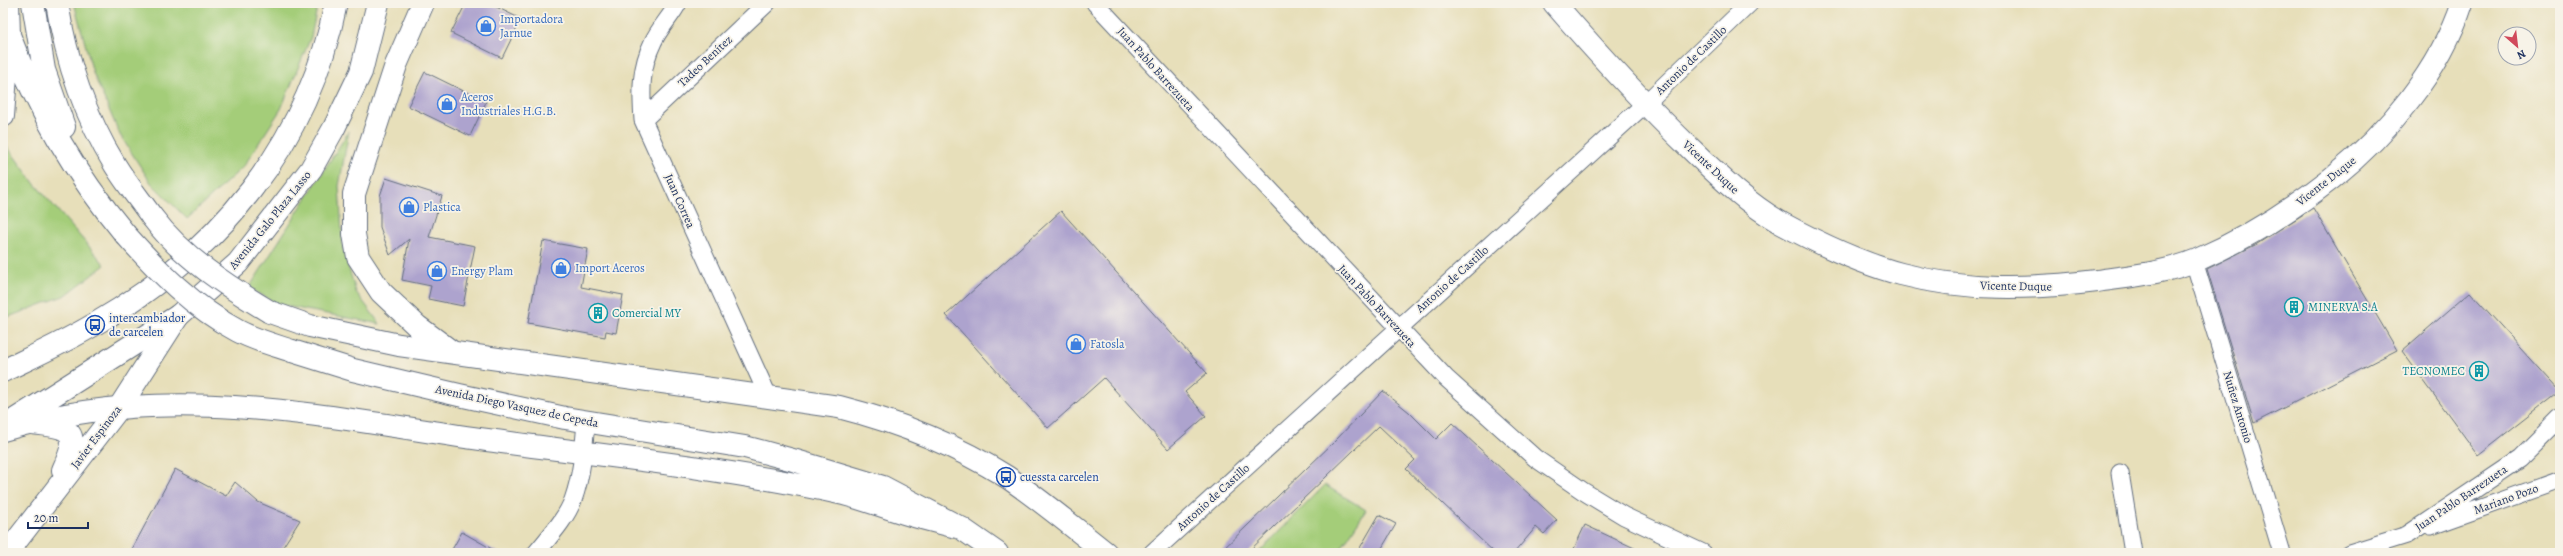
<svg xmlns="http://www.w3.org/2000/svg" width="2563" height="556" font-family="Alegreya,serif">
	<style>
		.green { fill: #a4cd79; stroke: #607e6c }
		.building { fill: #ada3ce }
		.lines { fill: none; stroke-linecap: round; stroke-linejoin: round }
		.street-casing { stroke: #626d7e; stroke-width: 19 }
		.secondary-casing { stroke: #626d7e; stroke-width: 24 }
		.primary-casing { stroke: #626d7e; stroke-width: 24 }
		.street { stroke: #fff; stroke-width: 17 }
		.secondary { stroke: #fff; stroke-width: 22 }
		.primary { stroke: #fff; stroke-width: 22 }
		.primary-bridge-casing { stroke: #626d7e; stroke-width: 24; stroke-linecap: butt }
		.primary-bridge { stroke: #fff; stroke-width: 22 }
		.labels { text-anchor: middle; dominant-baseline: central; stroke-width: 3.5; stroke-linejoin: round; paint-order: stroke }
		.shop-label { font-size: 12px; fill: #366cbe; stroke: #f7f3e8; text-anchor: start }
		.street-label { font-size: 12px; fill: #1b2f5e; stroke: #f7f3e8 }
		.culture-label { font-size: 12px; fill: #0d838f; stroke: #f7f3e8; text-anchor: start }
		.transit-label { font-size: 12px; fill: #164399; stroke: #f7f3e8; text-anchor: start }
	</style>
	<rect width="100%" height="100%" fill="#f7f3e8"/>
	<filter id="ink" filterUnits="userSpaceOnUse"><feTurbulence type="fractalNoise" baseFrequency=".025" numOctaves="2"/><feDisplacementMap in="SourceGraphic" scale="8" xChannelSelector="R" yChannelSelector="G"/><feConvolveMatrix kernelMatrix="1 2 1 2 8 2 1 2 1" color-interpolation-filters="sRGB"/></filter>
	<filter id="wash" filterUnits="userSpaceOnUse"><feTurbulence type="fractalNoise" baseFrequency=".012" numOctaves="4" result="noise"/><feDisplacementMap in="SourceGraphic" scale="16" xChannelSelector="R" yChannelSelector="G"/><feGaussianBlur stdDeviation="0.9" result="paint"/><feColorMatrix in="noise" values="0 0 0 0 0 0 0 0 0 0 0 0 0 0 0 0 0 1.4 0 .05"/><feComposite in="paint" operator="in"/></filter>
	<g filter="url(#wash)">
		<rect width="100%" height="100%" fill="#e7dfba"/>
		<!-- green -->
		<path class="green" d="M74 3H318L311 37 281 109 244 166 187 219 151 183 120 135 93 73Z
			M349 131 339 186 343 249 356 292 380 324 280 305 249 288Z
			M3 141 34 183 105 265 66 295 3 319Z
			M1325 485 1366 510 1338 553H1258Z"/>
		<g id="blocks">
			<!-- building -->
			<path class="building" d="M466 3H488L521 19 502 58 451 33Z
				M425 72 486 102 470 136 408 106Z
				M386 178 442 196 429 237 475 246 463 306 428 299 431 286 402 280 409 239 390 255 380 227V196Z
				M2313 208 2397 350 2254 423 2207 269 2257 244Z
				M1061 211 1207 373 1185 392 1206 416 1168 449 1104 378 1048 428 946 315Z
				M543 241 588 249 581 287 623 295 616 333 606 331 605 337 528 323Z
				M2470 292 2560 391 2478 455 2402 351Z
				M1383 391 1409 412 1436 439 1452 423 1557 520 1544 534 1536 527 1514 553H1495L1406 469 1415 460 1379 426 1247 553H1219L1335 441Z
				M175 469 226 496 235 482 258 502 300 520 279 553H130Z
				M1379 515 1396 524 1379 553H1357Z
				M1585 525 1645 553H1572Z
				M462 532 499 553H450Z"/>
		</g>
	</g>
	<g filter="url(#ink)">
		<use href="#blocks" fill-opacity="0" stroke="#626d7e" stroke-width="1"/>
		<g class="lines">
			<defs>
				<path id="street" d="M678 3C671 17 659 28 653 42 640 68 641 92 643 120L769 398
					M1095 3 1446 378 1535 458 1583 491 1624 516 1703 553
					M643 120 767 3
					M2194 261 2282 553
					M2120 473 2133 553
					M2431 526 2560 480
					M536 553C549 537 566 519 573 500 582 475 584 447 586 421
					M1152 553 1645 104 1750 3
					M2349 553 2407 535 2520 459 2560 419"/>
				<path id="secondary" d="M1554 3C1598 54 1645 105 1694 152 1721 178 1748 204 1781 223 1818 243 1859 263 1901 274 1965 291 2032 289 2097 281 2131 276 2165 273 2197 260 2246 239 2290 211 2332 178 2387 134 2440 71 2462 3
					M32 423C72 427 81 431 63 470
					M7 553 119 408 178 316"/>
				<path id="primary" d="M33 3 44 70 64 127
					M57 3C66 60 85 116 115 165 126 183 140 200 152 217
					M423 3 396 65 354 194V234L358 257 381 292 417 326 452 352
					M9 35C36 107 76 175 125 234
					M3 116 9 35 8 3
					M270 312 310 326 399 345 839 407C898 422 956 445 1007 477 1041 500 1073 527 1106 553
					M292 351 353 370 459 395 565 418 745 447 793 460 883 487 961 528 997 553
					M3 371C34 356 65 342 95 324 218 253 308 145 336 3
					M16 419 178 316 238 263 311 169 334 128 361 72 378 3
					M3 430C165 380 324 417 487 440 606 456 726 468 844 494 864 499 884 507 904 513 923 519 942 523 961 528"/>
			</defs>
			<!-- street casing -->
			<use href="#street" class="street-casing"/>
			<!-- secondary casing -->
			<use href="#secondary" class="secondary-casing"/>
			<!-- primary casing -->
			<use href="#primary" class="primary-casing"/>
			<!-- street -->
			<use href="#street" class="street"/>
			<!-- secondary -->
			<use href="#secondary" class="secondary"/>
			<!-- primary -->
			<use href="#primary" class="primary"/>
			<defs>
				<path id="primary-bridge" d="M152 217C183 258 227 286 270 312
					M125 234C159 272 193 307 238 331 255 340 274 345 292 351"/>
			</defs>
			<!-- primary-bridge casing -->
			<use href="#primary-bridge" class="primary-bridge-casing"/>
			<!-- primary-bridge -->
			<use href="#primary-bridge" class="primary-bridge"/>
		</g>
	</g>
	<!-- icons -->
	<defs>
		<symbol id="shop-ring" viewBox="-11 -11 22 22"><circle r="9.5" fill="#f7f3e8" stroke="#3f7fe0" stroke-width="1.5"/><path d="M-5-2.5h2.3a2.7 3.5 0 0 1 5.4 0H5L5.5 6h-11ZM-1.5-2.5h3a1.5 2.3 0 0 0-3 0Z" fill="#3f7fe0"/></symbol>
		<symbol id="building-ring" viewBox="-11 -11 22 22"><circle r="9.5" fill="#f7f3e8" stroke="#0f9aa8" stroke-width="1.5"/><path d="M-4-6H4V6H1V3H-1V6H-4ZM-2.5-4.3h1.7v1.8h-1.7ZM.8-4.3h1.7v1.8H.8ZM-2.5-1h1.7V.8h-1.7ZM.8-1h1.7V.8H.8Z" fill="#0f9aa8"/></symbol>
		<symbol id="bus-ring" viewBox="-11 -11 22 22"><circle r="9.5" fill="#f7f3e8" stroke="#1a4fb4" stroke-width="1.5"/><path d="M-5-6H5V4H4V6H2V4H-2V6H-4V4H-5ZM-3.5-4V0h7V-4ZM-3.5 1.2v1.5H-2V1.2ZM2 1.2v1.5H3.5V1.2Z" fill="#1a4fb4"/></symbol>
	</defs>
	<g fill-rule="evenodd">
		<use href="#shop-ring" x="475" y="15" width="22" height="22"/>
		<use href="#shop-ring" x="436" y="93" width="22" height="22"/>
		<use href="#shop-ring" x="398" y="196" width="22" height="22"/>
		<use href="#shop-ring" x="550" y="257" width="22" height="22"/>
		<use href="#shop-ring" x="426" y="260" width="22" height="22"/>
		<use href="#building-ring" x="2283" y="296" width="22" height="22"/>
		<use href="#building-ring" x="587" y="302" width="22" height="22"/>
		<use href="#bus-ring" x="84" y="314" width="22" height="22"/>
		<use href="#shop-ring" x="1065" y="333" width="22" height="22"/>
		<use href="#building-ring" x="2468" y="360" width="22" height="22"/>
		<use href="#bus-ring" x="995" y="466" width="22" height="22"/>
	</g>
	<g class="labels">
		<!-- shop labels -->
		<g class="shop-label">
			<text x="500" y="19">Importadora<tspan x="500" dy="14">Jarnue</tspan></text>
			<text x="461" y="97">Aceros<tspan x="461" dy="14">Industriales H.G.B.</tspan></text>
			<text x="423" y="207">Plastica</text>
			<text x="575" y="268">Import Aceros</text>
			<text x="451" y="271">Energy Plam</text>
			<text x="1090" y="344">Fatosla</text>
		</g>
		<!-- street labels -->
		<g class="street-label">
			<text transform="translate(1691 60) rotate(-44)">Antonio de Castillo</text>
			<text transform="translate(705 61) rotate(-43)">Tadeo Benítez</text>
			<text transform="translate(1156 69) rotate(48)">Juan Pablo Barrezueta</text>
			<text transform="translate(1711 167) rotate(43)">Vicente Duque</text>
			<text transform="translate(2326 181) rotate(-38)">Vicente Duque</text>
			<text transform="translate(680 201) rotate(66)">Juan Correa</text>
			<text transform="translate(270 220) rotate(-51)">Avenida Galo Plaza Lasso</text>
			<text transform="translate(1452 279) rotate(-42)">Antonio de Castillo</text>
			<text transform="translate(2016 286) rotate(1)">Vicente Duque</text>
			<text transform="translate(1377 306) rotate(47)">Juan Pablo Barrezueta</text>
			<text transform="translate(517 406) rotate(12)">Avenida Diego Vasquez de Cepeda</text>
			<text transform="translate(2238 407) rotate(73)">Nuñez Antonio</text>
			<text transform="translate(96 437) rotate(-53)">Javier Espinoza</text>
			<text transform="translate(1213 497) rotate(-42)">Antonio de Castillo</text>
			<text transform="translate(2461 498) rotate(-34)">Juan Pablo Barrezueta</text>
			<text transform="translate(2506 499) rotate(-20)">Mariano Pozo</text>
		</g>
		<!-- culture labels -->
		<g class="culture-label">
			<text x="2308" y="307">MINERVA S.A</text>
			<text x="612" y="313">Comercial MY</text>
			<text x="2465" y="371" text-anchor="end">TECNOMEC</text>
		</g>
		<!-- transit labels -->
		<g class="transit-label">
			<text x="109" y="318">intercambiador<tspan x="109" dy="14">de carcelen</tspan></text>
			<text x="1020" y="477">cuessta carcelen</text>
		</g>
	</g>
	<!-- margin -->
	<rect width="2563" height="556" fill="none" stroke="#f7f3e8" stroke-width="16"/>
	<!-- north arrow -->
	<g transform="translate(2517 46) rotate(152)"><circle r="19" fill="#f7f3e8" stroke="#9fa5b1"/>
	<path d="M0-3L7 15L0 10L-7 15Z" fill="#d1495b"/>
	<text y="-6" font-size="11" font-weight="bold" text-anchor="middle" fill="#1b2f5e">N</text>
	</g>
	<!-- scale -->
	<path d="M28 522v6h60v-6" fill="none" stroke="#1b2f5e" stroke-width="2"/>
	<text x="34" y="522" font-size="12" fill="#1b2f5e" stroke="#f7f3e8" stroke-width="3" paint-order="stroke">20 m</text>
</svg>
